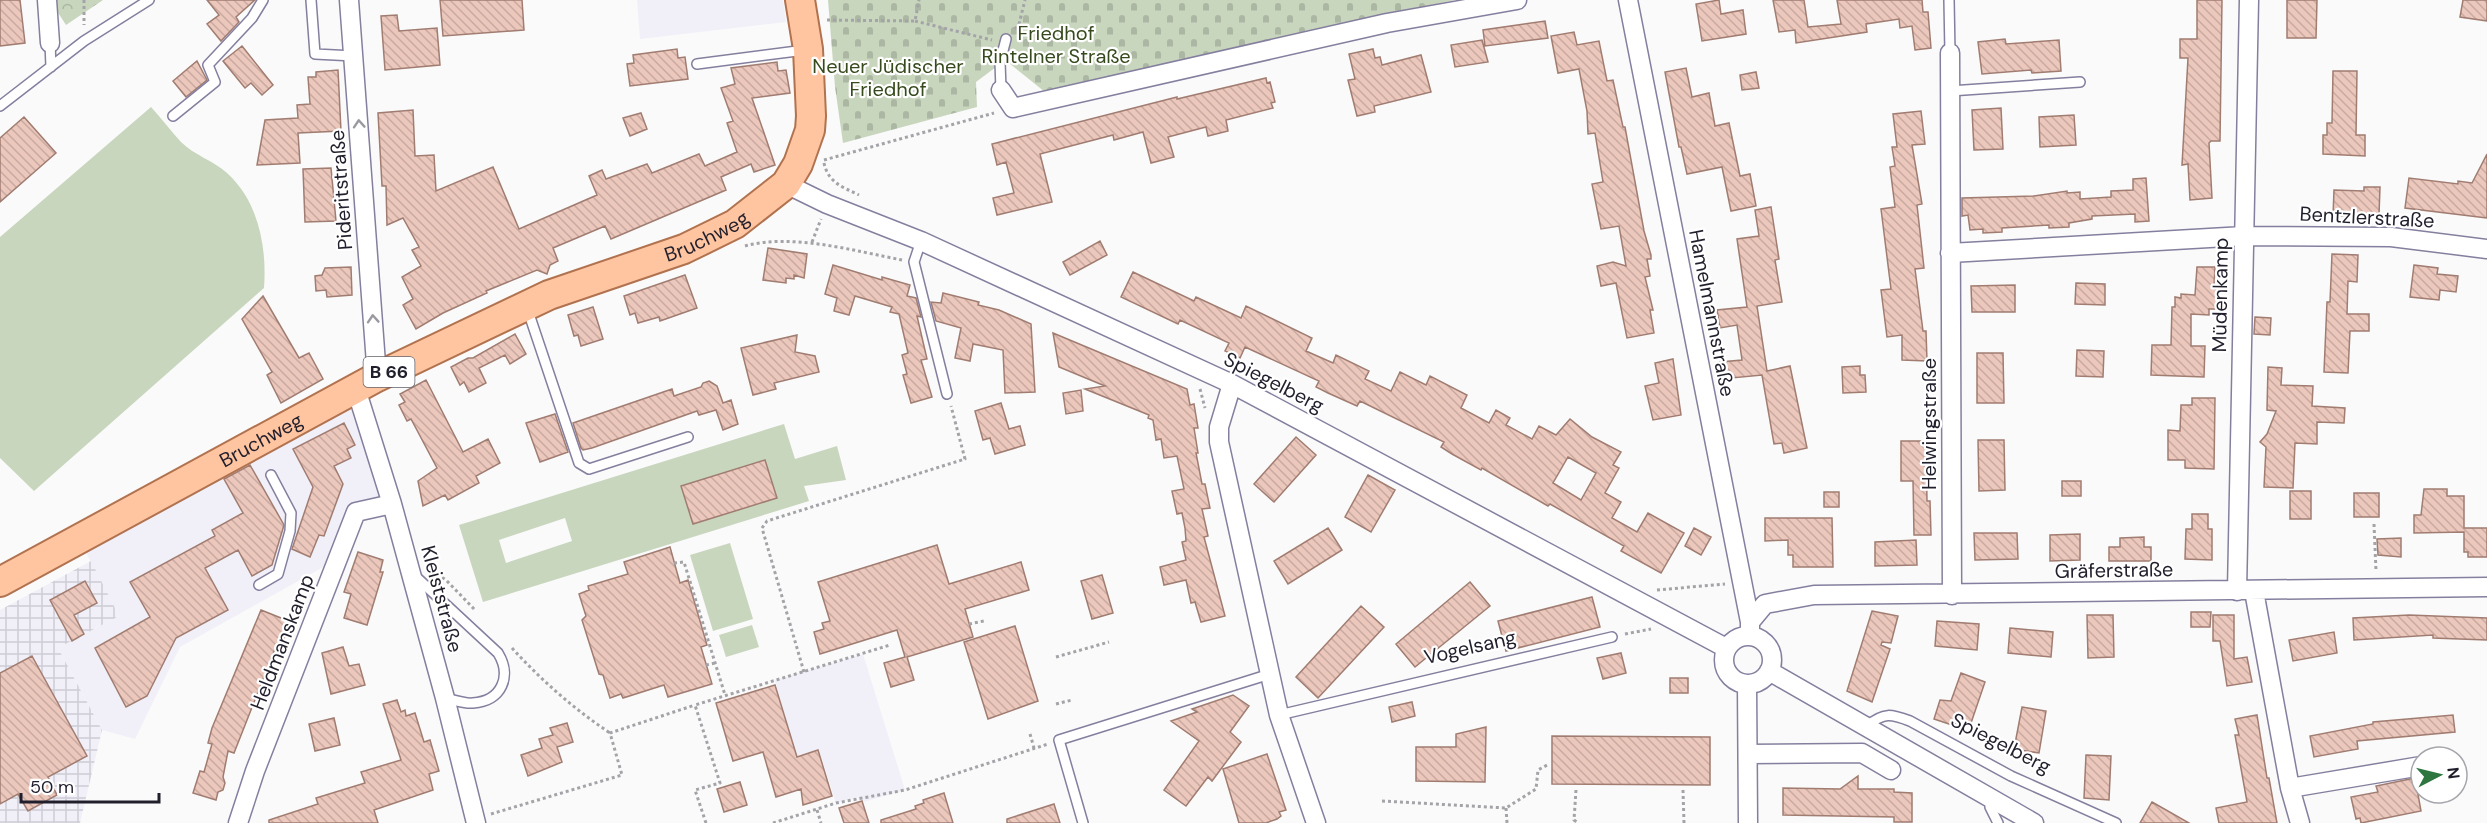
<svg xmlns="http://www.w3.org/2000/svg" width="2487" height="823" font-family="'DM Sans',sans-serif">
	<style>
		.built { fill: #f1f0f8 }
		.industrial { fill: url(#industrial-grid) }
		.forest { fill: url(#forest-crowns) }
		.cemetery { fill: url(#cemetery-stones) }
		.pitch { fill: #c9d6be; fill-rule: evenodd }
		.building { fill: url(#building-back-hatch); stroke: #a07c71; stroke-width: 1.5; fill-rule: evenodd }
		.lines { fill: none; stroke-linecap: round; stroke-linejoin: round }
		.lane-casing { stroke: #847f9e; stroke-width: 12 }
		.street-casing { stroke: #847f9e; stroke-width: 21 }
		.primary-casing { stroke: #b1724f; stroke-width: 32 }
		.path { stroke: #a4a3a8; stroke-width: 3; stroke-dasharray: 3 3; stroke-linecap: butt }
		.lane { stroke: #fff; stroke-width: 9 }
		.street { stroke: #fff; stroke-width: 18 }
		.primary { stroke: #ffc5a1; stroke-width: 28 }
		.oneway { stroke: #9b9aa0 }
		.labels { text-anchor: middle; dominant-baseline: central; stroke-width: 4.5; stroke-linejoin: round; paint-order: stroke }
		.shield { fill: #fff; stroke: #64626b; stroke-width: 1.5 }
		.shield-label { font-size: 18px; font-weight: bold; fill: #211f2c }
		.park-label { font-size: 20px; fill: #364a1d; stroke: #fff }
		.street-label { font-size: 20px; fill: #211f2c; stroke: #fff }
	</style>
	<defs>
		<pattern id="industrial-grid" width="8" height="8" patternUnits="userSpaceOnUse" patternTransform="scale(1.5)"><rect width="8" height="8" fill="#f1f0f8"/><path d="M0 4h8M4 0v8" fill="none" stroke="#cecdd5"/></pattern>
		<pattern id="forest-crowns" width="20" height="18" patternUnits="userSpaceOnUse" patternTransform="scale(1.5)"><rect width="20" height="18" fill="#c9d6be"/><path d="M2 6a3 3 0 1 1 6 0M12 15a3 3 0 1 1 6 0" fill="none" stroke="#acb7a3"/></pattern>
		<pattern id="cemetery-stones" width="16" height="16" patternUnits="userSpaceOnUse" patternTransform="scale(1.5)"><rect width="16" height="16" fill="#c9d6be"/><path d="M2 7V4a2 2 0 0 1 4 0v3zM10 15v-3a2 2 0 0 1 4 0v3z" fill="#acb7a3"/></pattern>
		<pattern id="building-back-hatch" width="6" height="6" patternUnits="userSpaceOnUse" patternTransform="scale(1.5)"><rect width="6" height="6" fill="#ebc7bc"/><path d="M-1 5l2 2M0 0l6 6M5-1l2 2" fill="none" stroke="#c9aaa2"/></pattern>
	</defs>
	<rect width="100%" height="100%" fill="#fafafa"/>
	<!-- built -->
	<path class="built" d="M637 0H783L786 22 640 39Z
		M356 399 387 501 352 509 334 561 180 647 135 739 102 730 58 648 119 616 82 545Z
		M863 654 905 790 860 803 858 797 836 803 819 750 796 756 775 680Z"/>
	<!-- industrial -->
	<path class="industrial" d="M91 561 119 616 58 648 102 730 80 823H0V610Z"/>
	<!-- forest -->
	<path class="forest" d="M55 0H103L66 25 55 8Z"/>
	<!-- cemetery -->
	<path class="cemetery" d="M828 0H1455L1346 23 1045 92 1009 63 996 67 976 82 977 107 843 143 835 87Z"/>
	<!-- pitch -->
	<path class="pitch" d="M151 107C161 118 171 131 181 142 194 155 214 161 227 173 259 202 267 248 264 288L34 491 0 458V237Z
		M784 424 795 459 837 446 846 480 804 486 809 501 483 602 459 525ZM565 518 572 541 506 563 499 540Z
		M730 543 753 619 713 631 690 555Z
		M752 625 759 647 726 657 719 635Z"/>
	<!-- building -->
	<path class="building" d="M0 0H20L25 43 0 46Z
		M207 0H255L236 17 239 22 221 41 207 24 219 15Z
		M440 0H522L524 30 443 36Z
		M1719 0 1721 14 1743 10 1746 34 1702 41 1696 4Z
		M1773 0H1804L1808 27 1841 24 1837 0H1922L1923 12H1928L1931 48 1915 50 1912 26 1900 28 1899 19 1866 24 1867 32 1796 43 1795 30 1779 32Z
		M2197 0H2222L2220 141H2211L2209 143 2212 198 2190 200 2188 164 2182 165 2188 58H2180V39H2197Z
		M2287 0H2317L2316 38H2287Z
		M2463 0H2487V21L2460 17Z
		M397 15 399 31 437 28 440 65 385 70 381 16Z
		M1545 21 1548 38 1485 46 1483 30Z
		M1574 32 1577 45 1599 41 1607 81 1613 80 1623 127H1625L1644 231 1651 255V259H1647L1650 276 1645 277 1653 310H1650L1654 333 1627 338 1616 283 1601 286 1597 266 1613 262 1626 266 1619 226 1601 229 1592 184 1603 182 1595 133 1588 134 1587 111 1579 69 1558 73 1551 36Z
		M2005 39 2006 44 2059 40 2061 71 2032 73 2031 70 1982 74 1978 42Z
		M1482 40 1488 62 1455 67 1451 45Z
		M242 46 273 85 262 95 251 83 245 88 223 61Z
		M677 49 678 58 685 57 688 79 630 86 627 64 634 63 633 55Z
		M1373 49 1375 58 1380 57 1382 65 1421 55 1431 92 1374 106 1375 112 1357 116 1348 80 1355 79 1349 54Z
		M197 61 207 80 186 97 173 81Z
		M777 62 778 71 786 70 790 93 752 98 775 165 754 172 751 164 721 177 726 190 611 239 605 226 553 248 558 261 550 265 547 274 537 270 486 291 487 293 443 313 416 329 403 305 413 299 402 277 421 266 412 250 419 247 403 218 387 225 386 186H382L378 113 413 110 415 156 434 155 436 191 493 167 519 229 597 195 589 176 602 170 606 179 647 164 652 173 699 154 705 166 737 152 727 123 733 121 721 88 735 84 731 68Z
		M1686 68 1692 97 1709 93 1715 126 1729 123 1740 176 1750 174 1756 206 1731 211 1722 167 1687 174 1681 147H1679L1665 72Z
		M338 70 341 131 298 133 300 163 257 165 265 120 298 118 297 105 310 104 308 77H316V72Z
		M2333 71H2357L2356 135H2365V156L2323 154V135H2327V123H2332Z
		M1756 72 1759 88 1742 90 1740 75Z
		M1266 78 1267 83 1270 82 1275 102 1271 103 1273 108 1226 120 1228 131 1208 136 1206 127 1168 137 1174 157 1151 163 1143 132 1114 140 1113 135 1040 154 1052 202 997 215 993 198 1014 193 1006 162 997 165 992 144 1177 97V99Z
		M2001 108 2003 149 1974 150 1972 110Z
		M1921 111 1925 144 1912 145 1922 204 1917 205 1924 268 1915 269 1923 331H1926L1927 361 1902 360V335L1887 337 1881 290 1891 289 1881 209 1895 207 1890 167 1895 166 1892 147H1897L1893 114Z
		M641 113 647 129 630 136 623 118Z
		M2074 115 2076 145 2040 147 2039 117Z
		M24 117 56 153 0 202V138Z
		M2487 154V218L2405 208 2409 178 2458 184V181L2472 183Z
		M331 168 336 221 305 222 303 169Z
		M2146 178 2149 221 2135 222V214L2092 216V219L2069 223V227L2049 228V225L2002 228V232L1983 233V229L1970 230 1968 215 1962 216V198L2034 196 2067 191V193L2080 192V199L2111 197V191L2133 190V179Z
		M2364 187H2380L2379 215 2333 216 2334 190 2364 191Z
		M1771 207 1779 259 1775 260 1782 302 1757 306 1767 371 1790 366 1807 448 1784 453 1782 443 1774 444 1762 375 1721 379 1720 362 1742 360 1737 325 1720 328 1717 310 1747 307 1737 239 1759 236 1755 210Z
		M1100 241 1107 255 1070 275 1063 262Z
		M768 248 807 254 804 278 794 275V279L786 278V283L763 280Z
		M2332 254 2358 255 2357 282 2348 281 2347 314H2369V331H2350L2348 373 2324 372 2327 302H2330Z
		M833 265 882 280V277L910 285 907 296 916 298 921 317 917 316 927 359 921 360 932 397 911 403 903 375 907 374 902 355 908 353 899 314 890 312 892 307 855 296 849 315 834 311 837 298 825 294Z
		M2414 265 2438 268 2437 274 2458 276 2456 292 2440 290 2439 300 2410 297Z
		M351 267 352 295 327 297 326 290 316 291 315 276 322 275 325 268Z
		M2197 267H2215L2214 287H2219L2218 309H2209V315L2191 314V346H2205L2204 377 2151 375 2152 345H2171L2172 307H2175V297L2181 298V294L2195 295Z
		M1133 272 1194 301 1196 297 1241 318 1246 306 1312 338 1306 351 1333 363 1336 355 1369 371 1365 379 1391 391 1400 372 1426 385 1430 376 1467 395 1461 408 1489 423 1496 410 1510 418 1506 425 1532 439 1539 426 1556 435 1570 419 1592 437 1621 452 1613 465 1619 468 1605 493 1621 502 1612 518 1637 532 1648 513 1684 533 1661 573 1621 551 1624 546 1550 504 1548 506 1482 468 1481 470 1452 454 1441 447 1444 442 1360 401 1357 406 1328 393 1316 387 1319 381 1245 347 1240 358 1225 351 1229 343 1180 320 1178 324 1121 297ZM1568 457 1596 473 1581 500 1553 483Z
		M685 275 697 308 660 321 659 317 638 323 635 313 630 315 624 296Z
		M2076 283 2105 284V305L2075 304Z
		M2015 285V312H1972L1971 286Z
		M943 293 979 302 978 305 999 310 1031 324 1035 392 1005 393 1003 350 973 344 970 361 955 358 961 328 936 321 931 302 941 303Z
		M263 296 299 358 309 353 323 379 281 403 267 375 272 372 242 319Z
		M593 307 603 339 581 346 578 335 574 336 568 315Z
		M2255 317 2271 318 2270 335 2254 334Z
		M1053 333 1187 389 1190 405 1194 404 1198 428H1194L1198 453H1196L1202 484H1205L1210 508 1202 509 1208 536 1204 537 1225 616 1201 622 1195 602 1191 603 1186 580 1164 585 1160 567 1186 560 1182 542 1186 541 1185 528 1182 513 1177 514 1172 491 1184 489 1177 456 1164 458 1161 439 1156 440 1153 420 1148 418 1149 415 1085 389 1105 386 1059 367Z
		M515 334 526 354 510 364 505 355 479 368 486 383 469 392 464 382 460 385 451 367 468 358H473Z
		M797 335 795 352 815 356 819 372 774 383 776 389 753 395 741 348Z
		M2077 350 2104 351 2103 377 2076 376Z
		M1977 353H2003L2004 403H1977Z
		M1673 359 1681 415 1653 420 1645 386 1659 383 1655 363Z
		M1860 366V375H1865L1866 392 1843 393 1842 367Z
		M2268 367 2282 368 2281 385 2313 386 2312 406 2345 408 2344 423 2317 422V444L2295 443 2293 488 2264 487 2266 447 2260 442 2267 434 2276 411 2267 410Z
		M426 380 463 452 488 439 500 463 476 476 479 483 448 500 445 495 423 506 418 481 437 468 411 419 407 421 399 405 405 402 400 394Z
		M709 381 717 386 723 403 731 400 738 424 723 430 716 410 699 415 697 411 592 448 583 450 581 448 573 423 672 389 674 396 701 387 703 383Z
		M1081 390 1083 411 1066 414 1063 393Z
		M2192 398H2215L2214 469 2185 468V460H2168V430L2180 431 2181 405H2192Z
		M1001 403 1009 429 1020 426 1025 445 995 454 990 438 983 440 975 411Z
		M555 414 568 452 540 462 526 423Z
		M344 423 355 445 347 449 351 458 334 466 343 484 324 536 319 535 310 557 292 549 313 487 293 449Z
		M1296 437 1316 455 1274 502 1254 484Z
		M1978 440H2004L2005 490 1979 491Z
		M1901 441H1926L1927 501H1930L1931 535H1914L1913 481H1901Z
		M765 460 777 498 693 524 681 486Z
		M250 465 284 525 272 565 252 576 238 550 205 568 228 610 176 638 147 696 126 707 95 648 150 617 130 582 215 536 212 530 243 513 224 479Z
		M1368 475 1395 490 1371 532 1345 517Z
		M2062 481H2081V496H2062Z
		M2424 489H2447V496H2464V528H2487V557H2468V552H2464V532L2414 533V515H2421Z
		M2290 491H2311V519H2290Z
		M1824 492H1839V507H1824Z
		M2354 493H2379V517H2354Z
		M2192 514H2208V529H2212V560L2185 559 2186 529H2192Z
		M1765 518H1832L1833 567H1793V555H1788V540L1765 541Z
		M1328 528 1342 550 1288 584 1274 561Z
		M1694 528 1711 537 1701 555 1685 546Z
		M1974 533H2017L2018 559 1975 560Z
		M2080 534V560L2050 561V535Z
		M2144 537V547H2151V561H2109V547H2120V538Z
		M2401 538V557L2378 555 2377 539Z
		M1916 540 1917 565 1875 566V542Z
		M937 545 949 584 1021 562 1029 590 965 609 973 637 907 657 914 680 891 687 884 663 905 657 897 630 820 654 814 632 824 629 822 623 830 621 818 582Z
		M670 547 680 583 688 580 707 645 701 647 712 684 668 697 664 685 623 698 621 694 610 698 603 675 599 674 582 620 586 616 579 594 589 590 588 586 628 574 624 562Z
		M358 552 383 560 380 572H383L367 625 344 618 351 594 344 592Z
		M1102 575 1113 613 1092 619 1081 581Z
		M85 581 97 603 74 615 84 634 72 641 50 600Z
		M1470 582 1490 606 1415 667 1396 644Z
		M1592 597 1600 627 1506 651 1498 621Z
		M1361 606 1384 627 1318 698 1296 677Z
		M261 610 291 622 279 651 275 649 234 753 228 751 223 777 225 783 223 790 218 792 216 800 193 793 200 771 204 772 212 744 208 743 212 728Z
		M1872 611 1898 616 1891 643 1882 642 1881 645 1890 649 1872 702 1847 691Z
		M2191 612H2211L2210 627H2191Z
		M2087 615H2113L2114 657 2088 658Z
		M2213 615H2234V659L2247 657 2252 682 2227 686 2220 641H2213Z
		M2409 615 2487 618V640L2433 638V635L2354 640 2353 618Z
		M1937 621 1979 624 1977 650 1935 646Z
		M1015 626 1038 701 988 719 964 642Z
		M2010 628 2053 632 2051 657 2008 653Z
		M2334 632 2337 653 2293 661 2289 640Z
		M343 647 349 666 359 664 365 685 331 694 322 653Z
		M1621 653 1626 673 1603 679 1597 658Z
		M32 656 87 756 48 777 57 795 28 811 18 794 0 804V673Z
		M1961 673 1985 682 1971 723 1957 718 1955 726 1934 719 1940 700 1951 701Z
		M1670 678H1688V693H1670Z
		M775 685 797 757 818 750 832 796 803 805 801 789 776 797 763 752 733 761 716 703Z
		M1233 695 1249 706 1230 732 1241 742 1212 781 1208 777 1186 806 1164 790 1199 741 1171 721 1197 712 1192 709Z
		M397 700 401 712 405 710 406 716 415 713 424 742 430 740 439 771 429 774 433 790 374 810 378 823H269V820L318 804 316 798 365 783 361 772 401 760 383 704Z
		M1412 702 1415 716 1392 722 1389 707Z
		M2022 707 2046 711 2039 753 2014 749Z
		M2257 715 2267 778H2269L2277 823H2219L2216 808 2247 802 2235 735H2239L2235 719Z
		M2453 715 2455 732 2357 741 2358 749 2314 757 2310 736 2373 724V722Z
		M334 718 340 745 315 751 309 724Z
		M567 723 573 742 557 747 562 762 528 776 521 755 542 748 539 739 553 735 550 728Z
		M1486 727 1485 782 1416 781V747H1456V734Z
		M1552 736 1710 737V785L1552 784Z
		M1267 754 1286 810 1279 812 1281 816 1277 819 1266 823H1239L1223 769Z
		M2086 755 2111 756 2109 800 2084 798Z
		M1858 776V789H1894V792L1912 793V822H1894V817L1783 815V788L1840 789Z
		M2415 778 2421 811 2361 823 2360 818 2356 819 2351 797 2378 792 2376 786Z
		M740 782 747 805 724 812 717 789Z
		M944 793 953 823H881V820L916 809 915 806 924 803 923 800Z
		M862 801 869 823H844L839 808Z
		M2152 802 2189 823H2140Z
		M1054 804 1060 823H1007V819Z"/>
	<g class="lines">
		<defs>
			<path id="lane" d="M311 0 315 54 354 56
				M1949 0 1950 53
				M50 43 51 67
				M697 64 805 50
				M1001 90 1000 62 1006 39
				M1950 91 2080 82
				M0 106 84 41 149 0
				M173 116 215 82 208 65 252 18 263 0
				M921 241 914 262 947 394
				M527 308 579 463 589 469 688 437
				M414 575 498 653C512 676 502 701 473 703 465 704 454 700 445 698
				M259 585 278 574 290 531 291 513 271 475
				M1279 715 1612 637
				M1867 726C1884 712 1891 714 1910 721L2011 776 2116 823
				M1990 798V807L1998 823
				M1083 823 1059 740 1270 674"/>
			<path id="street" d="M47 0 50 43
				M349 0 377 377
				M1628 0 1750 622V636
				M1950 53 1952 595
				M1001 90 1013 108 1387 23 1517 0
				M786 184 827 204 921 241 1232 384 1726 648
				M1950 253 2244 236 2391 237 2487 249
				M1232 384 1219 427V442L1279 715 1316 823
				M356 389 392 504 445 698 476 823
				M2237 591 2249 0
				M2254 591 2290 788 2300 823
				M1750 622 1765 604 1814 595 2487 587
				M1724 660a24 24 0 1 1 48 0a24 24 0 1 1-48 0Z
				M1769 671 2034 823
				M1747 684 1748 823
				M1748 754 1862 753 1891 770
				M2290 788 2421 766
				M238 823 255 771 356 512 392 504"/>
			<g id="primary">
				<path id="s1" d="M0 582 377 377 549 295 684 249 735 224 786 184 798 164 810 130 811 116 808 49 800 0"/>
			</g>
		</defs>
		<!-- lane casing -->
		<use href="#lane" class="lane-casing"/>
		<!-- street casing -->
		<use href="#street" class="street-casing"/>
		<!-- primary casing -->
		<use href="#primary" class="primary-casing"/>
		<!-- path -->
		<path class="path" d="M84 0V25
			M827 20 915 21 919 0
			M915 21 992 40
			M1015 29 1019 24 1025 0
			M824 160 994 113
			M824 163C828 182 842 187 859 195
			M812 242 821 219
			M745 246C792 233 855 251 902 260
			M1200 389 1205 408
			M2374 524 2376 571
			M674 563 684 562 725 695
			M432 571 446 580 476 611
			M1657 590 1725 584
			M969 624 984 621
			M1625 634 1651 629
			M512 648C541 680 574 709 610 733
			M1056 657 1109 642
			M706 665 715 663
			M804 672 762 528 767 521 965 459 951 406
			M1056 704 1072 700
			M1030 734 1034 748
			M1576 790 1574 820 1578 823
			M1683 790 1684 823
			M1382 801 1506 808 1536 789 1538 770 1549 764
			M1506 808 1507 823
			M817 810 821 823
			M491 814 622 775 610 733 695 705
			M706 823 695 790 720 783 695 705 890 645
			M773 823 836 803 905 790 1048 744"/>
		<!-- lane -->
		<use href="#lane" class="lane"/>
		<!-- street -->
		<use href="#street" class="street"/>
		<!-- primary -->
		<use href="#primary" class="primary"/>
	</g>
	<!-- one-way arrows -->
	<defs><path id="oneway-chevron" d="M-2-3.5L2.5 0L-2 3.5" fill="none" stroke-width="1.6" stroke-linecap="round" stroke-linejoin="round" transform="scale(1.5)"/></defs>
	<g class="oneway">
		<use href="#oneway-chevron" transform="translate(359 124) rotate(-94)"/>
		<use href="#oneway-chevron" transform="translate(373 319) rotate(-94)"/>
	</g>
	<g class="labels">
		<!-- shield labels -->
		<rect class="shield" x="363.5" y="357" width="51" height="30" rx="4.5"/>
		<g class="shield-label">
			<text x="389" y="372">B 66</text>
		</g>
		<!-- park labels -->
		<g class="park-label">
			<text x="1056" y="33">Friedhof<tspan x="1056" dy="23">Rintelner Straße</tspan></text>
			<text x="888" y="66">Neuer Jüdischer<tspan x="888" dy="23">Friedhof</tspan></text>
		</g>
		<!-- street labels -->
		<g class="street-label">
			<text transform="translate(341 190) rotate(-94)">Pideritstraße</text>
			<text transform="translate(2367 217) rotate(3)">Bentzlerstraße</text>
			<text stroke="none"><textPath href="#s1" startOffset="788">Bruchweg</textPath></text>
			<text transform="translate(2220 295) rotate(-89)">Müdenkamp</text>
			<text transform="translate(1712 313) rotate(79)">Hamelmannstraße</text>
			<text transform="translate(1274 382) rotate(27)">Spiegelberg</text>
			<text transform="translate(1929 424) rotate(-90)">Helwingstraße</text>
			<text stroke="none"><textPath href="#s1" startOffset="297">Bruchweg</textPath></text>
			<text transform="translate(2114 570) rotate(-1)">Gräferstraße</text>
			<text transform="translate(442 599) rotate(75)">Kleiststraße</text>
			<text transform="translate(282 642) rotate(-69)">Heldmanskamp</text>
			<text transform="translate(1470 647) rotate(-13)">Vogelsang</text>
			<text transform="translate(2001 743) rotate(27)">Spiegelberg</text>
		</g>
	</g>
	<!-- north arrow -->
	<g transform="translate(2439 775) rotate(83)"><circle r="28" fill="#ffffff" stroke="#a6a5ab" stroke-width="1.5"/>
	<path d="M0-4.5L10 22L0 15L-10 22Z" fill="#2f7540"/>
	<text y="-9" font-size="16" font-weight="bold" text-anchor="middle" fill="#211f2c">N</text>
	</g>
	<!-- scale -->
	<path d="M21 793v9h138v-9" fill="none" stroke="#211f2c" stroke-width="3"/>
	<text x="30" y="793" font-size="18" fill="#211f2c" stroke="#ffffff" stroke-width="4.5" paint-order="stroke">50 m</text>
</svg>
